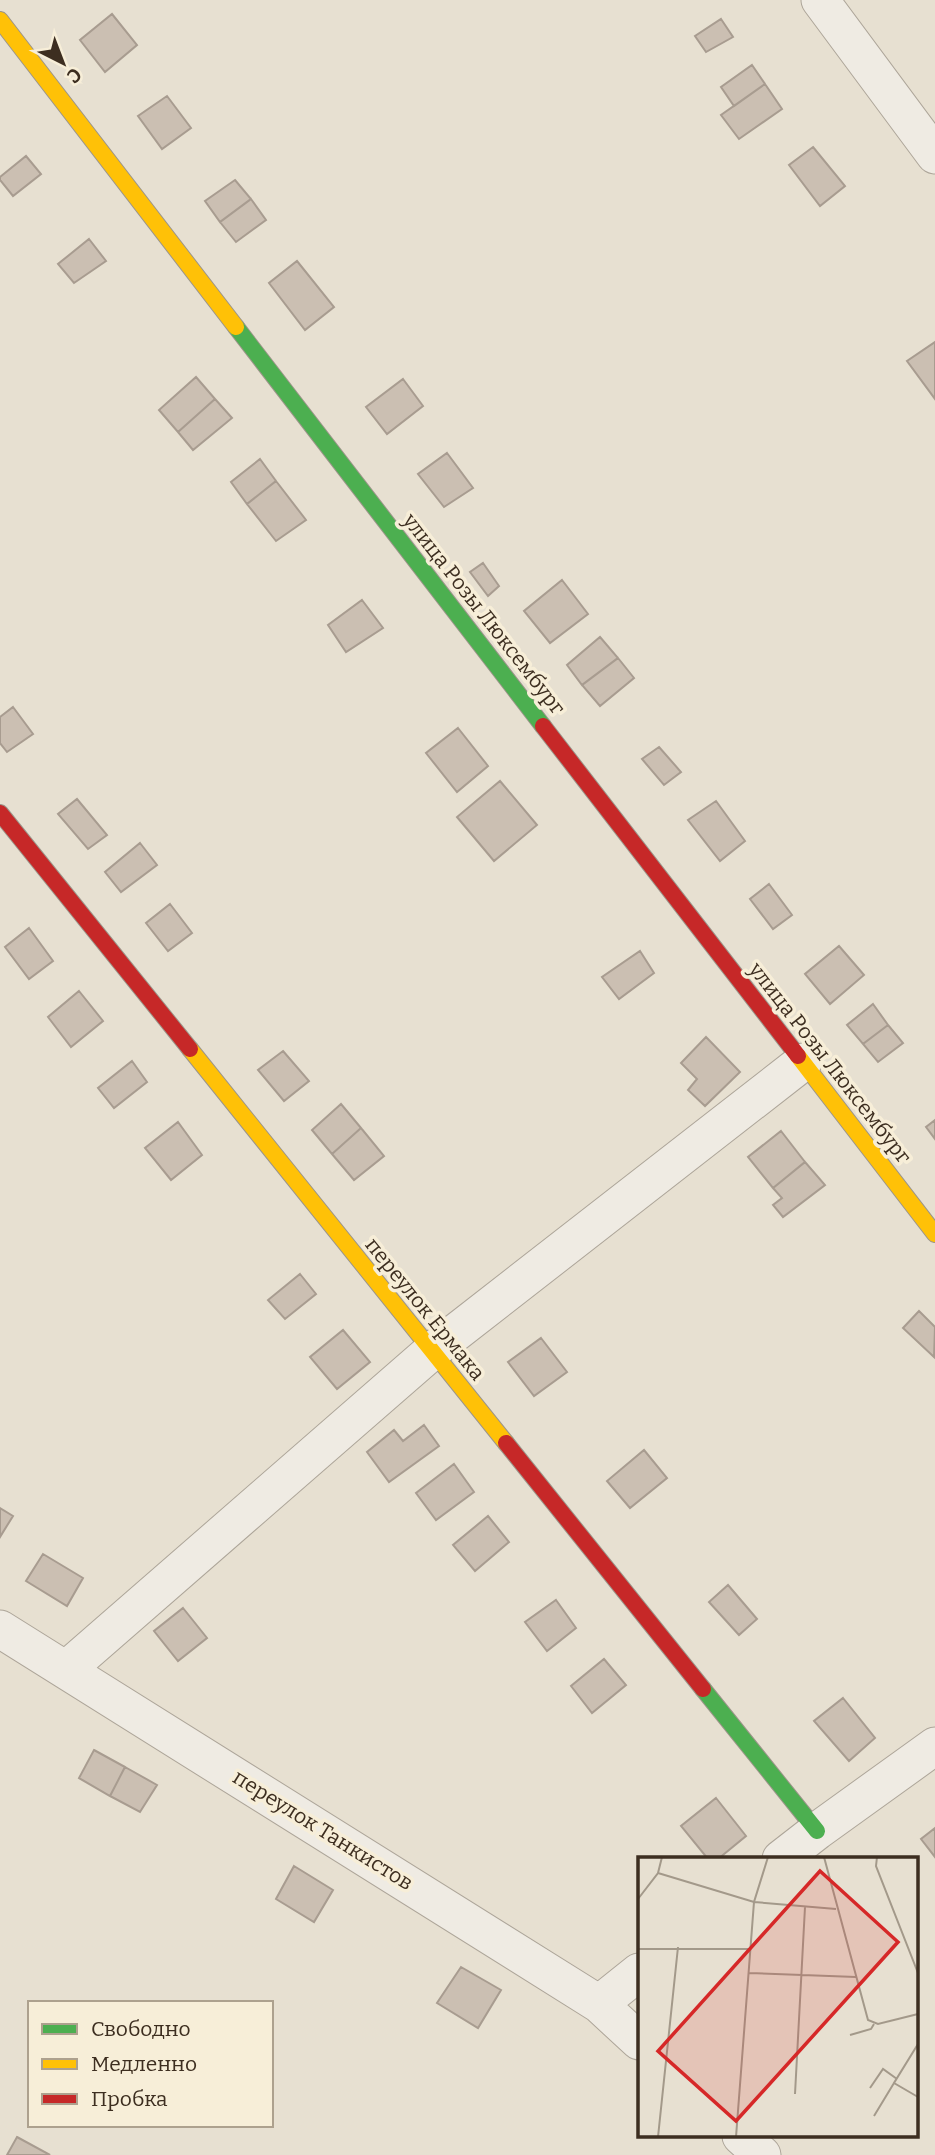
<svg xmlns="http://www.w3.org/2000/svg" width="935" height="2155" font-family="Bitter,serif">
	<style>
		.building { fill: #cbbfb2; stroke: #a89c90; stroke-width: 2 }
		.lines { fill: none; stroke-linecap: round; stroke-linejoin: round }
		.street-casing { stroke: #ada599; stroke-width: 39 }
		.fast-casing { stroke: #9c958a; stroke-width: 18 }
		.slow-casing { stroke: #9c958a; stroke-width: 18 }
		.jam-casing { stroke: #9c958a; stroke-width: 18 }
		.street { stroke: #efebe3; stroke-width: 37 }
		.fast { stroke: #4caf50; stroke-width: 16 }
		.slow { stroke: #ffc107; stroke-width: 16 }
		.jam { stroke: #c62828; stroke-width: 16 }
		.labels { text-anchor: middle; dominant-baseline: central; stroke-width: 7; stroke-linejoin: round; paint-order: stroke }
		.street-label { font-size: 21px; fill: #3d2e20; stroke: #f7eed8 }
		.inset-road { fill: none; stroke: #a3998a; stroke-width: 2 }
		.view { fill: #d62828; fill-opacity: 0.15; stroke: #d62828; stroke-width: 3.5 }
		.inset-edge { fill: none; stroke: #3d2e20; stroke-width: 3.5 }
	</style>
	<rect width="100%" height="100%" fill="#e7e0d1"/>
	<!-- building -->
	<path class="building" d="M112 14 137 45 105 72 80 40Z
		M721 19 733 37 706 52 695 36Z
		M752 65 765 84 734 106 721 87Z
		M765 84 782 109 739 139 721 115Z
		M167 96 191 128 162 149 138 116Z
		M813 147 845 186 820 206 789 165Z
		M26 156 41 174 13 196 0 180V177Z
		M235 180 251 199 220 222 205 201Z
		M251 199 266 220 236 242 220 222Z
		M89 239 106 261 74 283 58 264Z
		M297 261 334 307 305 330 269 283Z
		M935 342V399L907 361Z
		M196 377 215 399 178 432 159 410Z
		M403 379 423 406 387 434 366 407Z
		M215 399 232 418 193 450 178 432Z
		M447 453 473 488 444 507 418 474Z
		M260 459 276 481 247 504 231 482Z
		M276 481 306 520 276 541 247 504Z
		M483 563 499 586 488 596 470 572Z
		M562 580 588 614 550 643 524 611Z
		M362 600 383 628 346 652 328 625Z
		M600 637 618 658 582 685 567 665Z
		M618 658 634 678 600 706 582 685Z
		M13 707 33 734 7 752 0 743V717Z
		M458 728 488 766 457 792 426 753Z
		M659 747 681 772 664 785 642 759Z
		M500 781 537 825 494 861 457 817Z
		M77 799 107 835 88 849 58 814Z
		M716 801 745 841 720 861 688 820Z
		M140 843 157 865 121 892 105 872Z
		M769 884 792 915 773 929 750 899Z
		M170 904 192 933 168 951 146 923Z
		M29 928 53 961 29 979 5 947Z
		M839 946 864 975 830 1004 805 974Z
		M640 951 654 973 619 999 602 977Z
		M79 991 103 1021 71 1047 48 1017Z
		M873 1004 888 1025 863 1044 847 1025Z
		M888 1025 903 1043 878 1062 863 1044Z
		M706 1037 740 1072 705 1106 688 1090 697 1079 681 1063Z
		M283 1051 309 1081 284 1101 258 1070Z
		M132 1061 147 1082 114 1108 98 1088Z
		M341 1104 361 1128 332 1154 312 1130Z
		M935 1120V1139L926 1127Z
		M178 1122 202 1155 171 1180 145 1148Z
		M361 1128 384 1156 354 1180 332 1154Z
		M781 1131 805 1162 773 1188 748 1157Z
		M805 1162 825 1185 783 1217 773 1205 782 1198 773 1188Z
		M300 1274 316 1294 285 1319 268 1300Z
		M919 1311 935 1327 934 1357 903 1328Z
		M343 1330 370 1362 337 1389 310 1357Z
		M541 1338 567 1372 534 1396 508 1362Z
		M424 1425 439 1446 389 1482 367 1452 394 1430 403 1441Z
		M644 1450 667 1478 630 1508 607 1481Z
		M454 1464 474 1492 436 1520 416 1493Z
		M0 1508 13 1516 0 1537Z
		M488 1516 509 1542 475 1571 453 1545Z
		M43 1554 83 1578 67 1606 26 1581Z
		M728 1585 757 1619 739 1635 709 1602Z
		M556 1600 576 1628 547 1651 525 1622Z
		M183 1608 207 1638 178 1661 154 1631Z
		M604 1659 626 1685 592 1713 571 1686Z
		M843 1698 875 1738 849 1761 814 1721Z
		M94 1750 125 1767 110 1796 79 1778Z
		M125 1767 157 1785 140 1812 110 1796Z
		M716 1798 746 1836 718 1859H708L681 1826Z
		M935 1828V1857L921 1839Z
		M294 1866 333 1890 314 1922 276 1899Z
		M461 1967 501 1990 478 2028 437 2003Z
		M17 2137 50 2155H7Z"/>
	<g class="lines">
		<defs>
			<path id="street" d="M820 0 935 155
				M0 1629 599 2004 639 2041
				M67 1669 432 1351 803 1062
				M781 1859 817 1831 935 1746
				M599 2004 639 1972
				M741 2136 762 2155"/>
			<path id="fast" d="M236 327 543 726
				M703 1689 817 1831"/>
			<path id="slow" d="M0 20 236 327
				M190 1049 506 1443
				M798 1056 935 1234"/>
			<path id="jam" d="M543 726 798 1056
				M0 813 190 1049
				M506 1443 703 1689"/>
		</defs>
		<!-- street casing -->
		<use href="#street" class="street-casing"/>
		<!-- fast casing -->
		<use href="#fast" class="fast-casing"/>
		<!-- slow casing -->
		<use href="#slow" class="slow-casing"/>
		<!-- jam casing -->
		<use href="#jam" class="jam-casing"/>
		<!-- street -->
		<use href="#street" class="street"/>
		<!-- fast -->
		<use href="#fast" class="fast"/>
		<!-- slow -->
		<use href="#slow" class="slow"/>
		<!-- jam -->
		<use href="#jam" class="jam"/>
	</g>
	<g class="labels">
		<!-- street labels -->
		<g class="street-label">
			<text transform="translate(484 614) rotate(52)">улица Розы Люксембург</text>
			<text transform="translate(830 1063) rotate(52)">улица Розы Люксембург</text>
			<text transform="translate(425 1309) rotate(51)">переулок Ермака</text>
			<text transform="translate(323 1830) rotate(32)">переулок Танкистов</text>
		</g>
	</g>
	<!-- overview -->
	<g transform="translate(638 1857)">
		<rect width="280" height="280" fill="#e7e0d1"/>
		<path class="inset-road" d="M186 0 230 163 240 167 280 157M239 0 238 9 280 116M20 16 116 45 198 52M0 42 20 16 24 0M0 92H113M111 116 218 120M212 178 233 172 236 167M280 187 256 226 280 240M232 231 245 212 259 222M157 237 167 50M236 259 256 226M20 280 40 90M98 280 116 45 130 0"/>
		<path class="view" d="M182 14 260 85 98 264 20 194Z"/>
		<rect width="280" height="280" class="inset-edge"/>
	</g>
	<!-- legend -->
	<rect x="28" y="2001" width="245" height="126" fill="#f7eed8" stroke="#ada18e" stroke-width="2"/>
	<rect x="42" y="2024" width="35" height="10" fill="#4caf50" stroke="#ada18e" stroke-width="2"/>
	<text x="91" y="2036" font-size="21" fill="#3d2e20">Свободно</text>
	<rect x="42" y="2059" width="35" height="10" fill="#ffc107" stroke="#ada18e" stroke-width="2"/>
	<text x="91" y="2071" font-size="21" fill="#3d2e20">Медленно</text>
	<rect x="42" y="2094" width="35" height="10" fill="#c62828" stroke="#ada18e" stroke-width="2"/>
	<text x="91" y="2106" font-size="21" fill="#3d2e20">Пробка</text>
	<!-- north arrow -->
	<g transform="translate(63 63) rotate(138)" stroke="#f7eed8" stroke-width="5" paint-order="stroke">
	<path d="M0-5L12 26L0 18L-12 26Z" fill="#3d2e20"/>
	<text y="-10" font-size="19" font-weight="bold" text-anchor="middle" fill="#3d2e20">С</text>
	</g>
</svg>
